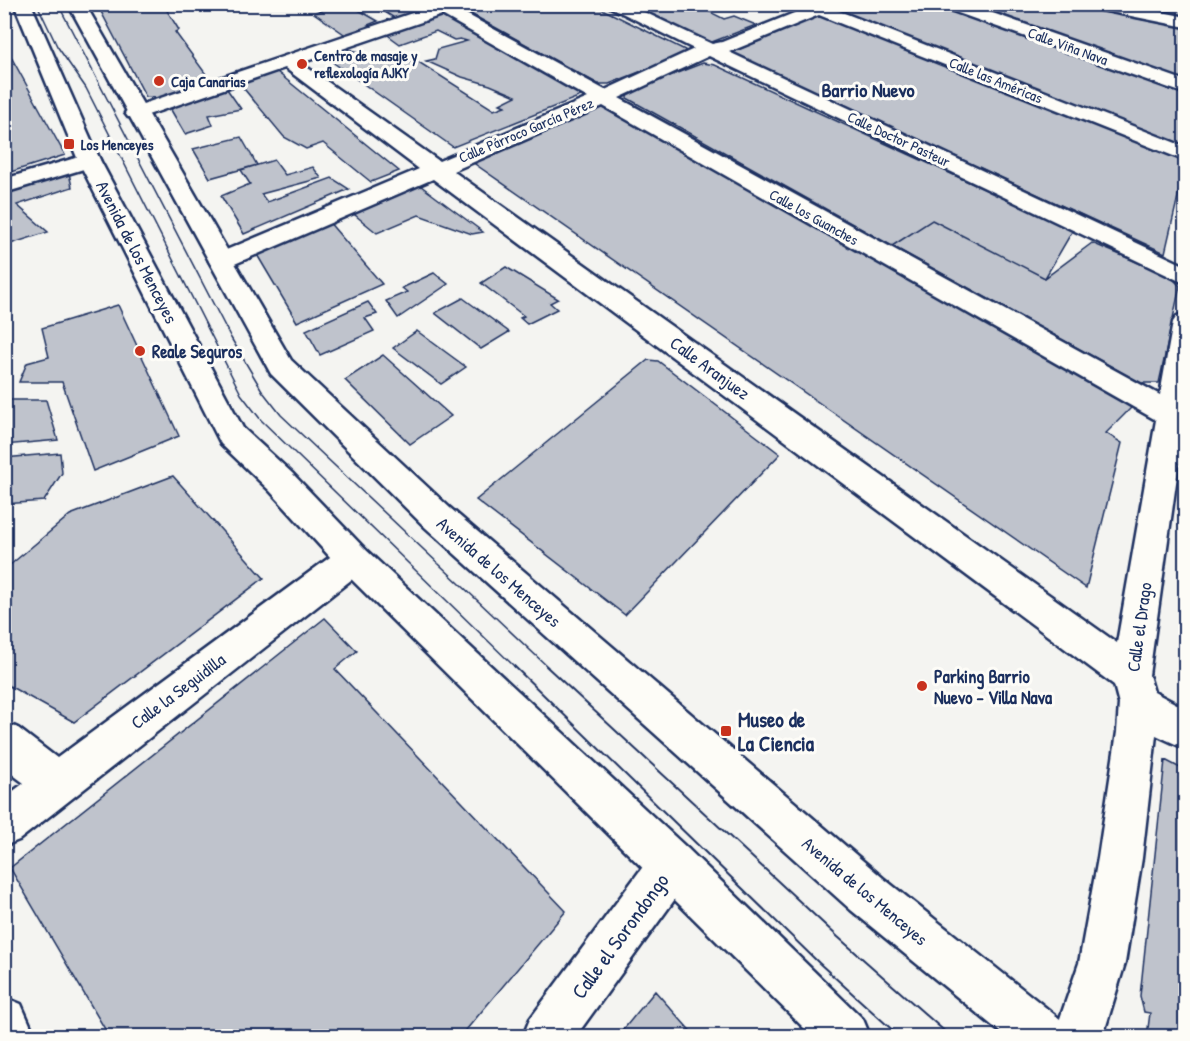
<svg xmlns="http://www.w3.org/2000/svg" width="1190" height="1041" font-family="'Patrick Hand',sans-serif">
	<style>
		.building { fill: #bfc3cc; stroke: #1b2f5e; stroke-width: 1.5 }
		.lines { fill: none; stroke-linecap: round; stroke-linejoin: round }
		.street-casing { stroke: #1b2f5e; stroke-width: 5 }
		.secondary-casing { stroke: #1b2f5e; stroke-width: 5 }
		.street { fill: #fdfcf7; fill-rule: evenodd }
		.secondary { fill: #fdfcf7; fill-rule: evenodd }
		.tram-far1 { stroke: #1b2f5e; stroke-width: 1.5 }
		.tram { stroke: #1b2f5e; stroke-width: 2 }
		.poi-dot { fill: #c8321e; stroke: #fdfcf7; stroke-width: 2 }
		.labels { text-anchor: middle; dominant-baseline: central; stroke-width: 6; stroke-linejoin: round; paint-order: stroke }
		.far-street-label { font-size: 15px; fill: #1b2f5e; stroke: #fdfcf7 }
		.far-poi-label { font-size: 15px; font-weight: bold; fill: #1b2f5e; stroke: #fdfcf7; text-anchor: start }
		.street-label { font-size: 18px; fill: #1b2f5e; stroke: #fdfcf7 }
		.poi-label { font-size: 18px; font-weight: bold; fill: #1b2f5e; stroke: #fdfcf7; text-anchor: start }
		.far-district-label { font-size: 20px; font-weight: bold; fill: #1b2f5e; stroke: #fdfcf7 }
		.near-poi-label { font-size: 21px; font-weight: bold; fill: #1b2f5e; stroke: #fdfcf7; text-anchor: start }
		.near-street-label { font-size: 21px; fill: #1b2f5e; stroke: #fdfcf7 }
	</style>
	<rect width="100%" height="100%" fill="#f4f4f1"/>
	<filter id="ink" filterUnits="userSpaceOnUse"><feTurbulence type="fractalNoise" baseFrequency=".0167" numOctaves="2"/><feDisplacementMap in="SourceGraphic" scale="12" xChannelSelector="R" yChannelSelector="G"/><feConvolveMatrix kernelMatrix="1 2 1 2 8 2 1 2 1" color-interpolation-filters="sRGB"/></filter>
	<g filter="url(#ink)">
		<!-- building -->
		<path class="building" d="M97 4H163L179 30 175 32 211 81 159 98 146 97Z
			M348 4 378 21 368 25 373 27 347 36 314 13 321 11 317 9 330 4Z
			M372 4H427L435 9 399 21Z
			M469 4H592L685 50V54L609 84H598L462 9Z
			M622 4H729L708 11 724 19 734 16 756 25 712 42H702Z
			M841 4H939L1186 94V146L1177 145 835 11V7Z
			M974 4H1063L1186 28V84Z
			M1111 4H1186V19Z
			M439 15H445L586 94 453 147 321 54 341 47 387 60 417 61 494 110 505 106 500 104 516 96 490 85 462 77 426 61 435 59 438 49 467 41 460 39 454 40 436 31 400 44 385 33Z
			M821 15 1186 162 1165 253 730 53Z
			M4 44 65 155 4 174Z
			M703 63 715 65 1073 230 1045 278 932 220 892 246 627 98 628 92Z
			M277 72 399 171 371 182 323 143 306 149 284 137 240 84Z
			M227 89 241 109 209 115 213 125 185 134 171 110 176 105Z
			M606 106 1137 402 1106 433 1122 443 1086 588 472 162Z
			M241 137 257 165 210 178 193 149Z
			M274 160 285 175 313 167 321 178 261 194 267 202 332 178 349 189 244 234 221 196 250 184 241 170Z
			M69 173 72 187 17 205 48 232 4 246V193Z
			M417 183 483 232 472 234 419 215 377 233 350 211Z
			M932 220 1045 278 1092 243 1170 276 1180 286 1159 383H1141L892 246Z
			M328 221 382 284 297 322 256 253Z
			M506 267 558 299 550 303 557 309 527 324 520 318 524 316 481 283Z
			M434 273 448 284 398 318 386 301 407 292 402 288Z
			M463 298 509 332 481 349 435 313Z
			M368 302 377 314 365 318 374 331 320 355 306 330Z
			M118 305 179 436 93 471 62 382H19L27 363 49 357 42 328Z
			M417 331 466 367 441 384 393 348Z
			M383 355 451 416 410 444 345 380Z
			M648 360 658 361 780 454 625 615 476 500Z
			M4 400H46L58 440 4 445Z
			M60 453 62 473 44 501 4 504V458Z
			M173 476 264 578 74 722 4 683V570L70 515Z
			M325 618 357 651 335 669 566 911 461 1036H109L10 868Z
			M1165 760 1186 771V1036H1147L1150 1013 1144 1012 1140 996Z
			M655 991 695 1036H618Z"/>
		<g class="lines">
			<defs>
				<path id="street" d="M439 4H465L457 9 605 90 694 49 604 4H627L712 44 722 42 804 9 800 4H841L834 9 1186 147V161L819 15 729 52 1186 266V284L709 56 619 98 1160 395 1173 322 1177 316 1186 313V434L1183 433 1149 675 1154 692 1186 709V749L1156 735 1142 858 1125 963 1103 1036H1054L1079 963 1098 858 1117 732 1119 704 1114 685 433 179 230 266 221 269 212 266 209 261 212 256 419 169 285 68 142 117H128L125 113 128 109ZM442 15 588 98 439 161 301 63ZM603 106 1156 420 1117 643 453 171Z
					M942 4H967L1186 81V94L944 8Z
					M1088 4H1124L1186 17V27L1096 9Z
					M89 154 97 155 100 160 97 165 4 193V179Z
					M353 544 365 549 370 559 365 569 19 840 4 846V798L24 783 4 768V722L18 728 57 758 341 549Z
					M672 843 688 849 694 865 688 881 576 1036H523L530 1019 656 849Z
					M4 997 21 1004 35 1036H4Z"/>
				<path id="secondary" d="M14 4H31L100 160 243 428 292 473 365 549 688 849 863 1019 870 1036H812L341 569 270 491 221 444 78 160Z
					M68 4H85L291 360 450 508 883 878 1060 1019 1067 1036H1005L851 910 426 528 271 374Z"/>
			</defs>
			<!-- street casing -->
			<use href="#street" class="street-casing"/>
			<!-- secondary casing -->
			<use href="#secondary" class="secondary-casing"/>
			<!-- street -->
			<use href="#street" class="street"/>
			<!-- secondary -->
			<use href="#secondary" class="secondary"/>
			<!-- tram-far1 -->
			<path class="tram-far1" d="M37 4 57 46 86 88 241 394 261 420 515 667
				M58 4 231 338 263 392 281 415 548 667"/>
			<!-- tram -->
			<path class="tram" d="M514 666 819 963 899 1036
				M546 666 838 937 950 1036"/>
		</g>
	</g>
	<!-- markers -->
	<g class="poi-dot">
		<circle cx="302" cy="64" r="6"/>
		<circle cx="159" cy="81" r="6"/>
		<rect x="63" y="138" width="12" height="12" rx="3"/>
		<circle cx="140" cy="351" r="6"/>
		<circle cx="922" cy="686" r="6"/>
		<rect x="720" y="725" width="12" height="12" rx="3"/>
	</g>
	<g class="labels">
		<!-- far-street labels -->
		<g class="far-street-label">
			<text transform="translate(1068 46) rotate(20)">Calle Viña Nava</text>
			<text transform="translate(996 80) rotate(22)">Calle las Américas</text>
			<text transform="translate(526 130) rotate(-23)">Calle Párroco García Pérez</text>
			<text transform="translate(899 139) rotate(25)">Calle Doctor Pasteur</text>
			<text transform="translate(814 217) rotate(29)">Calle los Guanches</text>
		</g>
		<!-- far-poi labels -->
		<g class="far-poi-label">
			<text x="314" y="55">Centro de masaje y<tspan x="314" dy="17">reflexología AJKY</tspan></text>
			<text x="171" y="81">Caja Canarias</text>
			<text x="81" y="144">Los Menceyes</text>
		</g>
		<!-- street labels -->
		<g class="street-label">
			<text transform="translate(137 252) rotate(63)">Avenida de los Menceyes</text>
			<text transform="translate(710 368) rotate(36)">Calle Aranjuez</text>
			<text transform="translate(499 572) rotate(41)">Avenida de los Menceyes</text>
			<text transform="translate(1139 627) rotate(-82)">Calle el Drago</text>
			<text transform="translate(178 691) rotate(-37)">Calle la Seguidilla</text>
			<text transform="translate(865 891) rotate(40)">Avenida de los Menceyes</text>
		</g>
		<!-- poi labels -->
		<g class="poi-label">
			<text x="152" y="351">Reale Seguros</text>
			<text x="934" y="676">Parking Barrio<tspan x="934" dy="21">Nuevo - Villa Nava</tspan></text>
		</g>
		<!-- far-district labels -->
		<g class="far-district-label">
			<text x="868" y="89">Barrio Nuevo</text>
		</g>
		<!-- near-poi labels -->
		<g class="near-poi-label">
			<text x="738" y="719">Museo de<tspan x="738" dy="24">La Ciencia</tspan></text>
		</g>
		<!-- near-street labels -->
		<g class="near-street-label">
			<text transform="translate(620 936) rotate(-54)">Calle el Sorondongo</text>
		</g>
	</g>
	<!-- margin -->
	<rect width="1190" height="1041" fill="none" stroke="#fdfcf7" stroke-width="24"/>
	<rect x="12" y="12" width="1166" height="1017" fill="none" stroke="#1b2f5e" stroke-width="2" filter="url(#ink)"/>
</svg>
